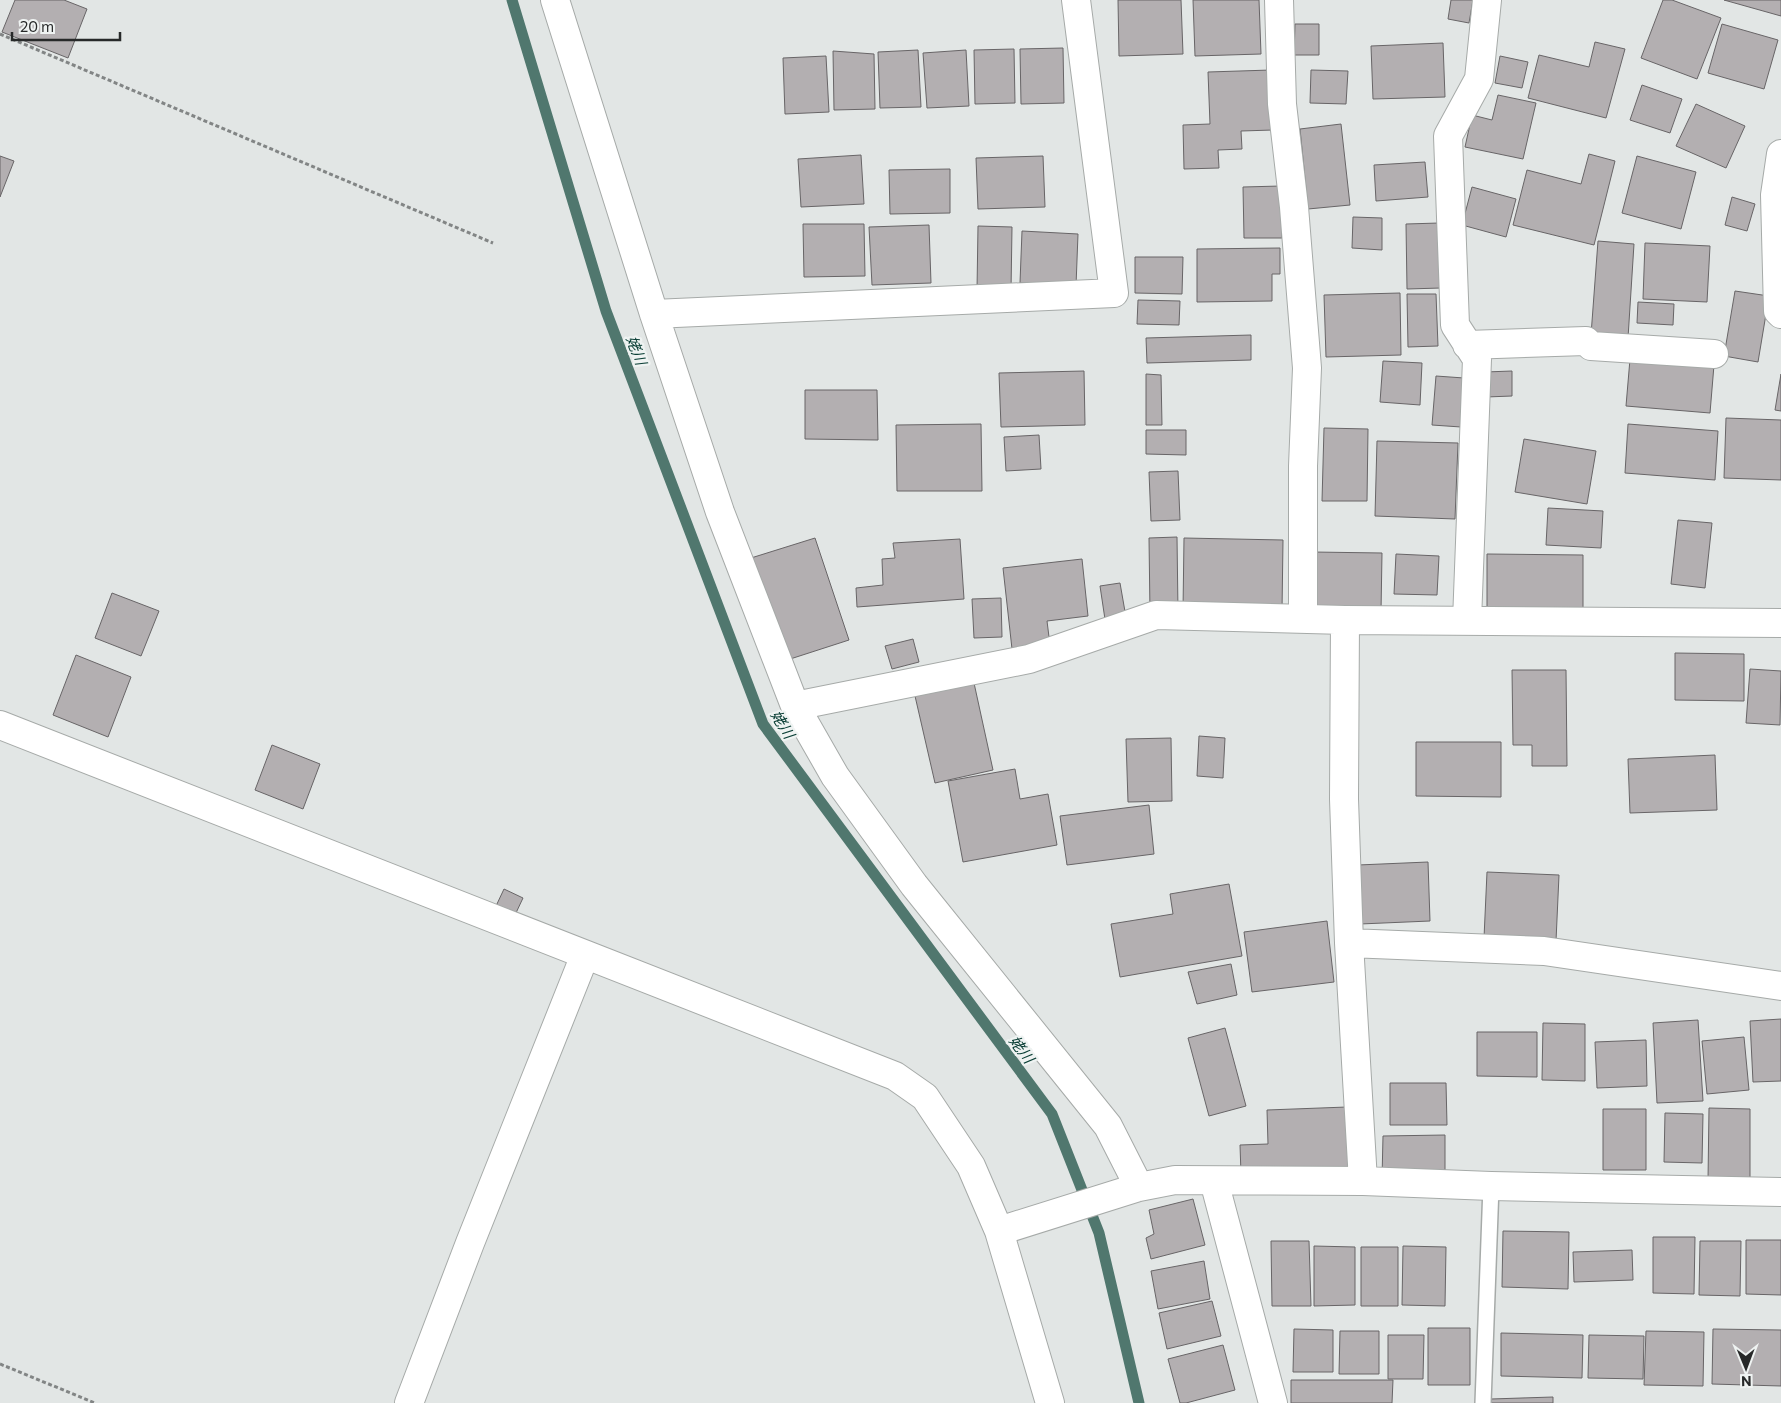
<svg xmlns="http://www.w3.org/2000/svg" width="1781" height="1403" font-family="Commissioner,'Noto Sans JP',sans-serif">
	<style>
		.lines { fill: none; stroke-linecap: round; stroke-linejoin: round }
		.stream { stroke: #50776e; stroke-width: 11 }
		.building { fill: #b3afb1; stroke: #686567 }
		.lane-casing { stroke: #a6aaa8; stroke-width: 18 }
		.street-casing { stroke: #a6aaa8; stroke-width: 30 }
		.path { stroke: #828585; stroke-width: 3; stroke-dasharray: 4 2.5; stroke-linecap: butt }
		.lane { stroke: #fff; stroke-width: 15 }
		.street { stroke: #fff; stroke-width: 28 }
		.labels { text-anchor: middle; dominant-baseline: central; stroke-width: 4.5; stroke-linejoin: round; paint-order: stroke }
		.water-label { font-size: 15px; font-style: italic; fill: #0c4037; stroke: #eff3f2 }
	</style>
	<rect width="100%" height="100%" fill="#e2e6e5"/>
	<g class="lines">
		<!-- stream -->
		<path class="stream" d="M512 0 606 311 763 724 1052 1114 1099 1233 1139 1403"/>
	</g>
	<!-- building -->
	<path class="building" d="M15 0H64L87 9 68 58 2 32Z
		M1118 0H1181L1183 54 1119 56Z
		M1193 0H1259L1261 54 1195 56Z
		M1451 0H1473L1469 23 1448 19Z
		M1663 0H1672L1721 18 1697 79 1641 58Z
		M1724 0H1781V16Z
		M1295 24H1319V55H1294Z
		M1722 24 1778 40 1764 89 1708 73Z
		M1595 42 1625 49 1606 118 1528 98 1539 55 1589 67Z
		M1443 43 1445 97 1373 99 1371 46Z
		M1063 48 1064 103 1021 104 1020 49Z
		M1014 49 1015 103 975 104 974 50Z
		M918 50 921 107 880 108 878 52Z
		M966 50 969 106 927 108 923 53Z
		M833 51 874 54 875 109 834 110Z
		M826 56 829 112 785 114 783 58Z
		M1500 56 1528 62 1522 88 1495 83Z
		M1271 70 1273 130 1241 131 1242 149 1218 150 1219 168 1184 169 1183 125 1210 124 1208 72Z
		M1311 70 1348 71 1346 104 1310 103Z
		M1642 85 1682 99 1670 133 1630 120Z
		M1498 95 1536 103 1523 159 1465 147 1472 115 1492 120Z
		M1696 104 1745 126 1726 168 1676 146Z
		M1341 124 1350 205 1308 209 1300 129Z
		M1589 154 1615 161 1594 245 1513 225 1527 170 1581 184Z
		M861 155 864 204 801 207 798 159Z
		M0 156 14 161 0 197Z
		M1043 156 1045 207 978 209 976 158Z
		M1637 156 1696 172 1681 229 1622 213Z
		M1425 162 1428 197 1376 201 1374 165Z
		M950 169V213L890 214 889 170Z
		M1281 186 1282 238H1244L1243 187Z
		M1472 187 1516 199 1506 237 1462 225Z
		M1732 197 1755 204 1747 231 1725 225Z
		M1353 217 1382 218V250L1352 248Z
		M1439 223 1441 288 1407 289 1406 224Z
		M803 224H864L865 276 804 277Z
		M929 225 931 283 872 285 869 227Z
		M978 226 1012 227 1011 291 977 290Z
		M1022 231 1078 234 1076 286 1020 283Z
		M1598 241 1634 244 1628 338 1591 335Z
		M1645 243 1710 246 1707 302 1643 299Z
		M1280 248V274H1272V301L1197 302V249Z
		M1135 257H1183L1182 294 1135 293Z
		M1735 291 1769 296 1758 362 1724 356Z
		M1400 293 1401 355 1326 357 1324 295Z
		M1407 294H1436L1438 346 1408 347Z
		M1138 300 1180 301 1179 325 1137 324Z
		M1638 302 1674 304 1673 325 1637 323Z
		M1251 335V360L1147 363 1146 338Z
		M1630 359 1714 365 1710 413 1626 406Z
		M1383 361 1422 363 1420 405 1380 402Z
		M1084 371 1085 425 1001 427 999 373Z
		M1512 371V396L1486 397 1485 372Z
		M1146 374 1161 375 1162 425H1146Z
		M1781 374V411L1775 410Z
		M1436 376 1464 378 1461 427 1432 425Z
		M805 390H877L878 440 805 439Z
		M1726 418 1781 420V480L1724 478Z
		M981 424 982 491H897L896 425Z
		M1628 424 1718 431 1715 480 1625 473Z
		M1324 428 1368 429 1367 501H1322Z
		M1146 430H1186V455L1146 454Z
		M1039 435 1041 469 1006 471 1004 437Z
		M1524 439 1596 451 1587 504 1515 492Z
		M1377 441 1458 443 1455 519 1375 516Z
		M1178 471 1180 520 1151 521 1149 472Z
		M1548 508 1603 511 1601 548 1546 545Z
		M1678 520 1712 523 1705 588 1671 584Z
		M1177 537 1178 612 1150 613 1149 538Z
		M815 538 849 640 784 661 751 558Z
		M1184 538 1283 540 1282 611 1183 610Z
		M960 539 964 599 857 607 856 588 883 585 882 559 895 558 893 543Z
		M1313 552 1382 553 1381 612 1312 611Z
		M1396 554 1439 556 1437 595 1394 594Z
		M1487 554 1583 555V617H1487Z
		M1082 559 1088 616 1047 621 1050 645 1012 649 1003 568Z
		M1120 583 1127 623 1106 626 1100 586Z
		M112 593 159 611 141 656 95 638Z
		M1001 598 1002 637 974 638 972 599Z
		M913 639 919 662 892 669 885 646Z
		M1675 653 1744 654V701L1675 700Z
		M76 655 131 677 108 737 53 715Z
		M1750 669 1781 671 1780 725 1746 723Z
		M1512 670H1566L1567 766H1532V745H1513Z
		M974 683 993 770 935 783 915 696Z
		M1199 736 1225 738 1223 778 1197 776Z
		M1171 738 1172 801 1128 802 1126 739Z
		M1416 742H1501V797L1416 796Z
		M272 745 320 764 303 809 255 790Z
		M1715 755 1717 810 1630 813 1628 759Z
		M1015 769 1020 799 1048 794 1057 845 963 862 948 781Z
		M1149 805 1154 854 1067 865 1060 816Z
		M1428 862 1430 921 1360 924 1358 865Z
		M1487 872 1559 875 1556 941 1484 938Z
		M1229 884 1242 956 1120 977 1111 924 1173 914 1170 894Z
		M504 889 523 898 515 915 496 906Z
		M1327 921 1334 982 1252 992 1244 932Z
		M1231 964 1237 995 1197 1004 1188 972Z
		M1781 1019V1081L1753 1082 1750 1021Z
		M1698 1020 1703 1101 1657 1103 1653 1023Z
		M1543 1023 1585 1024V1081L1542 1080Z
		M1225 1028 1246 1106 1209 1116 1188 1038Z
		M1477 1032H1537V1077L1477 1076Z
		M1744 1037 1749 1090 1707 1094 1702 1041Z
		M1646 1040 1647 1086 1597 1088 1595 1042Z
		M1390 1083H1446L1447 1125H1390Z
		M1347 1107 1349 1170 1241 1174 1240 1145 1268 1144 1267 1110Z
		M1709 1108 1750 1109V1180H1708Z
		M1603 1109H1646V1170H1603Z
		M1665 1113 1703 1114 1702 1163 1664 1162Z
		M1445 1135V1179H1382L1383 1136Z
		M1193 1199 1205 1245 1151 1259 1146 1238 1154 1234 1149 1210Z
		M1503 1231 1569 1232 1568 1289 1502 1287Z
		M1653 1237H1695L1694 1294 1653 1293Z
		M1746 1240H1781V1295L1746 1294Z
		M1271 1241H1309L1311 1306H1272Z
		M1700 1241H1741L1740 1296 1699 1295Z
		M1314 1246 1355 1247V1305L1314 1306Z
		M1403 1246 1446 1247 1445 1306 1402 1305Z
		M1361 1247H1398V1306H1361Z
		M1632 1250 1633 1280 1574 1282 1573 1252Z
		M1204 1261 1210 1299 1158 1309 1151 1271Z
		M1212 1301 1221 1336 1167 1349 1159 1313Z
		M1428 1328H1470V1385H1428Z
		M1294 1329 1333 1330V1372H1293Z
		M1713 1329 1781 1330V1386L1712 1384Z
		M1340 1331H1379V1374H1339Z
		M1646 1331 1704 1332 1703 1386 1644 1385Z
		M1501 1333 1583 1335 1582 1378 1501 1376Z
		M1388 1335H1424L1423 1379H1388Z
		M1589 1335 1644 1336 1643 1379 1588 1378Z
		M1223 1345 1235 1390 1186 1403H1180L1168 1359Z
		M1291 1380H1393L1392 1403H1291Z
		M1553 1397V1403H1491V1399Z"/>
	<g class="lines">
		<defs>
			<path id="lane" d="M1483 1403 1491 1186"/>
			<path id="street" d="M555 0 654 314 720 512 795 706 835 776 914 885 1108 1126 1139 1187
				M1279 0 1282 104 1294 207 1307 368 1303 466V619
				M1781 154 1775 195 1778 311 1781 314
				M654 314 1114 293 1076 0
				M1467 345 1586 341 1591 346 1714 354
				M1345 620 1344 799 1349 943 1363 1181
				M1467 621 1477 359 1455 325 1448 136 1479 79 1487 0
				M795 706 1029 659 1156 615 1345 620 1781 623
				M0 725 895 1076 925 1097 971 1166 999 1231 1050 1403
				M1349 943 1544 951 1781 986
				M1214 1181 1273 1403
				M999 1231 1139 1187 1175 1180 1363 1181 1491 1186 1781 1192
				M409 1403 470 1243 585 955"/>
		</defs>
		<!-- lane casing -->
		<use href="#lane" class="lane-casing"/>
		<!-- street casing -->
		<use href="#street" class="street-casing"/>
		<!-- path -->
		<path class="path" d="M0 34 493 243
			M0 1364 95 1403"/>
		<!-- lane -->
		<use href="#lane" class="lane"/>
		<!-- street -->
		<use href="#street" class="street"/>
	</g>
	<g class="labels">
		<!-- water labels -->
		<g class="water-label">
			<text transform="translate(637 350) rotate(69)">姥川</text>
			<text transform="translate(783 724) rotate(58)">姥川</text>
			<text transform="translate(1022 1049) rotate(53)">姥川</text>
		</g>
	</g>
	<!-- north arrow -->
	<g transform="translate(1746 1368) rotate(179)" stroke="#eff3f2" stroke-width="4" paint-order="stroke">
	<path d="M0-4L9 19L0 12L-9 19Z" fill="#272929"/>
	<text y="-8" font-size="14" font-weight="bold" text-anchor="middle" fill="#272929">N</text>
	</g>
	<!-- scale -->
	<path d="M12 32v8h108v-8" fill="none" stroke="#272929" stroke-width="2.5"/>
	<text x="20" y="32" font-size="15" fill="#272929" stroke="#eff3f2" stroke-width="4" paint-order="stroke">20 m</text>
</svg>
